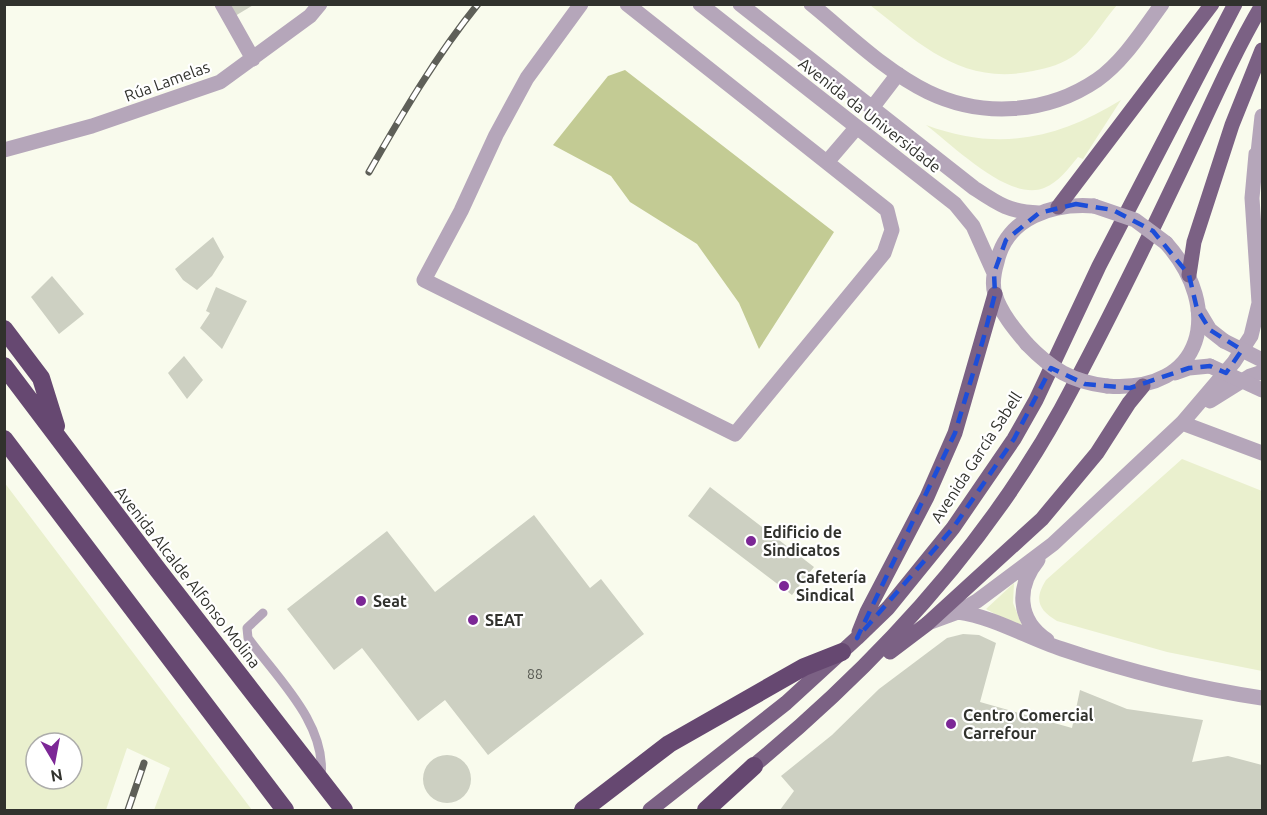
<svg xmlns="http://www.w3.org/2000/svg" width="1267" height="815" font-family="Ubuntu,sans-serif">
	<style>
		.green { fill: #eaf0ce; fill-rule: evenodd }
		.water { fill: #c3cb94 }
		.building { fill: #cdd0c2 }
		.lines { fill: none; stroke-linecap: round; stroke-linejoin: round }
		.lane { stroke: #b5a6ba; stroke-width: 9 }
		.street { stroke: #b5a6ba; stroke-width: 15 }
		.primary { stroke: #7b6184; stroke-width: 15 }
		.highway { stroke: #664871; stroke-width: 18 }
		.rail-casing { stroke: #5e5f58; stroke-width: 7 }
		.rail { stroke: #fff; stroke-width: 4.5; stroke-dasharray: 14; stroke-linecap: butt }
		.street-bridge { stroke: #b5a6ba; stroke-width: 15 }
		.marked { fill: none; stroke: #1d4ed8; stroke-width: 4.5; stroke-dasharray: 12 8; stroke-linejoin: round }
		.poi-dot { fill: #7c2796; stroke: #fff; stroke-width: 2 }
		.labels { text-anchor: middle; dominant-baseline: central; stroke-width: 4.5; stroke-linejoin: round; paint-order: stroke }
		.number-label { font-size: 14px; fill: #585a52 }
		.street-label { font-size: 16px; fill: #31322d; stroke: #fff }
		.poi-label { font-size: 16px; font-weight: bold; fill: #31322d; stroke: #fff; text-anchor: start }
	</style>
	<rect width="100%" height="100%" fill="#f9fbed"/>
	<!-- green -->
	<path class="green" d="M870 5H1117C1104 20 1091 42 1076 54 1063 64 1048 68 1033 71 963 86 921 45 870 5Z
		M1121 100 1083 159 1078 157C1068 169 1059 182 1044 188 1009 202 954 146 926 125 999 152 1057 139 1121 100Z
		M1182 459 1262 491V671L1167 652 1057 621C1038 610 1034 599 1046 580Z
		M4 482 252 810H154L170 768 127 748 106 810H5ZM36 743H72V779H36Z
		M1014 583 1013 603 1024 630 986 609Z"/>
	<!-- water -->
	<path class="water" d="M625 70 834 232 759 349 739 303 697 244 630 202 611 176 553 145 608 76Z"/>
	<!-- building -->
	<path class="building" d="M231 4H255L235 16Z
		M213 237 224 257 212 276 197 290 183 280 175 269Z
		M52 276 84 314 59 334 31 297Z
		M216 287 247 301 222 349 200 328 210 313 206 311Z
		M184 356 203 380 187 399 168 373Z
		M710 487 814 567 792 595 688 516Z
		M534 515 590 588 601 579 644 634 488 755 445 700 418 721 362 648 334 670 287 609 387 531 435 592Z
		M963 634 979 635 996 643 980 702 1072 728 1080 690 1127 709 1203 720 1192 762 1228 756 1262 765V810H780L794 791 781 776 832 735 879 689 947 638Z
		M423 779a24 24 0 1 1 48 0a24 24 0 1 1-48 0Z"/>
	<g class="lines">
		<!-- lane -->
		<path class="lane" d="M263 613 247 628 248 638C277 678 327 724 321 777"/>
		<!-- street -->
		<path class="street" d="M222 4 253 59
			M581 4 527 78 496 135 461 211 424 280 735 434 884 253 892 230 887 210 627 4
			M700 4 955 204 973 226 994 273
			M740 4 974 188C998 204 1009 212 1039 213
			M811 4C848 34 885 71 928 92 982 118 1047 114 1097 80 1123 62 1143 30 1162 4
			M872 108 898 74
			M4 150 92 126 220 82 310 16 320 4
			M827 162 857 127
			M1257 162 1262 116
			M1198 310 1210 330 1224 341
			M1027 344C1015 330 1000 312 995 294 992 285 994 272 997 262 1007 217 1053 203 1094 206
			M1175 373 1189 368 1210 366
			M1107 386C1205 394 1224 308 1166 243
			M1210 401 1250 376 1262 372
			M1182 423 1262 453
			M1038 560C1016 587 1017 620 1047 640
			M958 612C994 617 1028 638 1062 649 1127 671 1195 688 1262 698
			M928 623 958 612 977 601 1053 544 1182 423 1234 362 1251 336 1259 303 1252 198 1256 154"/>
		<!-- primary -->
		<path class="primary" d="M1058 207 1212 4
			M1189 275 1194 242 1232 125 1262 50
			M859 632 867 612 927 497 955 433 995 294
			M890 652 927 624 1042 519 1097 453 1129 403 1143 386
			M746 772C871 670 983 551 1061 409 1101 335 1139 258 1175 182 1204 122 1229 61 1262 5
			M650 810 786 703 857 638 888 608 953 528 1014 439 1036 400 1099 266 1235 4"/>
		<!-- highway -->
		<path class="highway" d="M4 329 41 378 56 426
			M4 366 158 570 344 810
			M4 439 285 810
			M583 810 669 744 804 667 842 652
			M706 810 754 766"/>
		<defs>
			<path id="rail" d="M369 172C402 114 436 56 478 4
				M128 810 144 763"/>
		</defs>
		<!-- rail casing -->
		<use href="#rail" class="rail-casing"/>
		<!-- rail -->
		<use href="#rail" class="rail"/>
		<!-- street-bridge -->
		<path class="street-bridge" d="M1094 206 1135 220 1166 243
			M1224 341 1262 360
			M1027 344C1051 369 1072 382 1107 386
			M1210 366 1262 390"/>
	</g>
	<!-- marked area -->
	<path class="marked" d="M1076 204 1113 210 1153 231 1189 275 1197 309 1210 330 1242 350 1226 373 1210 366 1189 368 1130 388 1085 384 1051 368 1014 439 953 528 857 638 955 433 983 340 995 294 994 273 1006 240 1039 213Z"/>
	<!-- markers -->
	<g class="poi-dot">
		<circle cx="751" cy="541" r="6"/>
		<circle cx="784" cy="586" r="6"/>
		<circle cx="361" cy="601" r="6"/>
		<circle cx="473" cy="620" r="6"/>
		<circle cx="951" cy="724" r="6"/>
	</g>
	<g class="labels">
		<!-- number labels -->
		<g class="number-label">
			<text x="535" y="674">88</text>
		</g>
		<!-- street labels -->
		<g class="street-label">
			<text transform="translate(167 81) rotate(-20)">Rúa Lamelas</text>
			<text transform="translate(870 115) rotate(38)">Avenida da Universidade</text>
			<text transform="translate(976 457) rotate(-57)">Avenida García Sabell</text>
			<text transform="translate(188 577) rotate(52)">Avenida Alcalde Alfonso Molina</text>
		</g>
		<!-- poi labels -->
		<g class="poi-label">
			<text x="763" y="532">Edificio de<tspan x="763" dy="18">Sindicatos</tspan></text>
			<text x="796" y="577">Cafetería<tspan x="796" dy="18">Sindical</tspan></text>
			<text x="373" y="601">Seat</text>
			<text x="485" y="620">SEAT</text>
			<text x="963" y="715">Centro Comercial<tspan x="963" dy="18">Carrefour</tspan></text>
		</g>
	</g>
	<!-- border -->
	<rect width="1267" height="815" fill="none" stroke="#31322d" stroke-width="12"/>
	<!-- north arrow -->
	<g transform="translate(54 761) rotate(170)"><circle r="28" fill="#ffffff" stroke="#adadab" stroke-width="1.5"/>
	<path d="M0-4.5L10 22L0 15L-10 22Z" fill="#7c2796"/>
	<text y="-9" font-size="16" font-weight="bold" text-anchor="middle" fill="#31322d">N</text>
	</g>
</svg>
